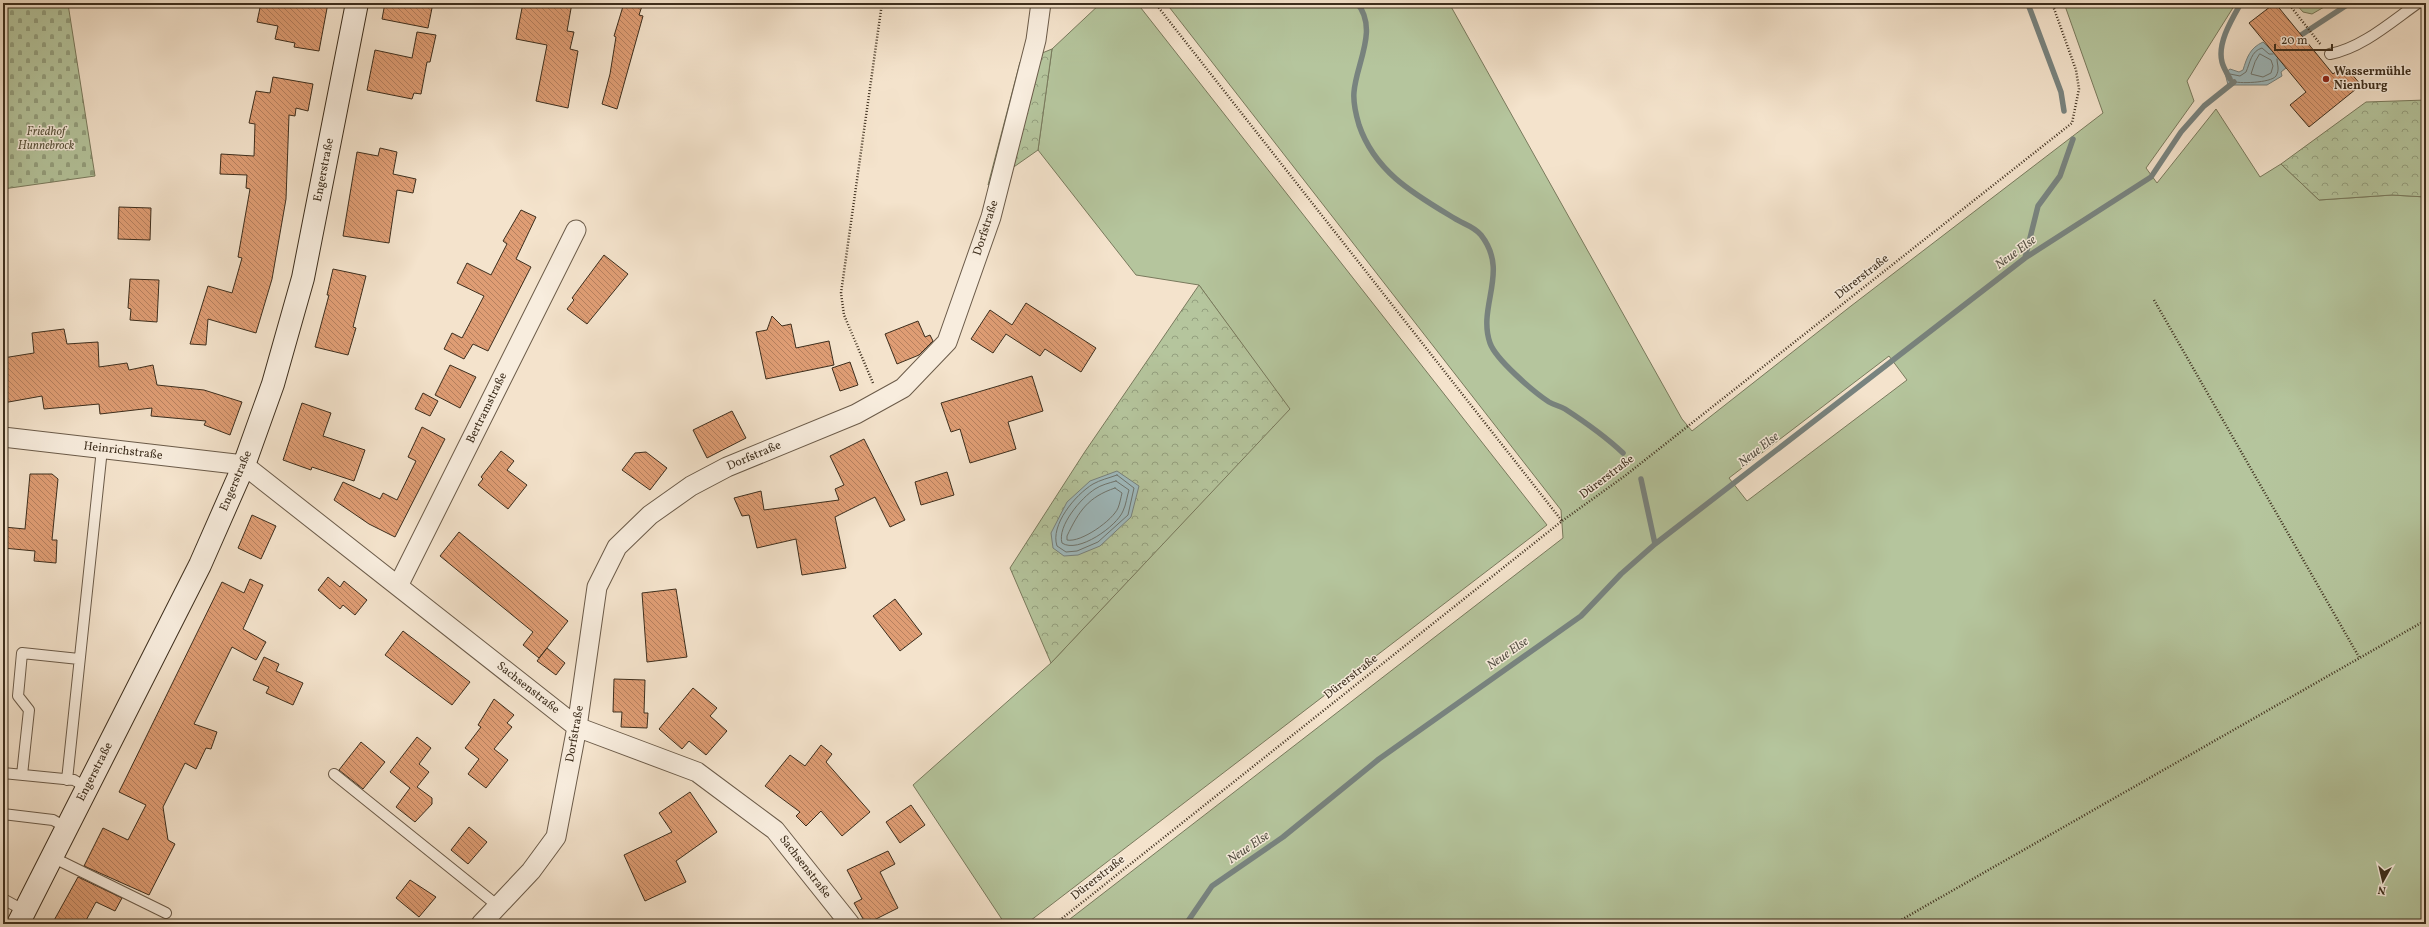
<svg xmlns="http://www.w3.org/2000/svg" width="2429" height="927" font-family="Vollkorn,serif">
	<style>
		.grass { fill: #b5c59d; stroke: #797a5d; fill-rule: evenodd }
		.forest { fill: url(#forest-crowns); stroke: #797a5d }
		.cemetery { fill: url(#cemetery-stones); stroke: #797a5d }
		.water { fill: #9fbcc1; stroke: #78837f }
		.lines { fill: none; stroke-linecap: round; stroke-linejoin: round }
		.shore { stroke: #6e756f; stroke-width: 1 }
		.stream { stroke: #78837f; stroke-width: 5.5 }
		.building { fill: url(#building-back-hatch); stroke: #3d2e1d }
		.service-casing { stroke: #6b5b49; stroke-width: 12 }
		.minor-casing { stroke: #6b5b49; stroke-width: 21 }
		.secondary-casing { stroke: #3d2e1d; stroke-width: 24 }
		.path { stroke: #3d2e1d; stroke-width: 2.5; stroke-dasharray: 1 2; stroke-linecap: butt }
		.service { stroke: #f8edde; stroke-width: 10 }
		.minor { stroke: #f8edde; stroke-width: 19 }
		.secondary { stroke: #f8edde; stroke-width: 22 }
		.poi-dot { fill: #8f2418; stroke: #f8edde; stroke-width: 1.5 }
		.labels { text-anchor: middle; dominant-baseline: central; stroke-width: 3; stroke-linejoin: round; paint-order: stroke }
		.poi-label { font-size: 12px; font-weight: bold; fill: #3d2e1d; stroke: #f8edde; text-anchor: start }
		.park-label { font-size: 12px; font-style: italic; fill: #5b543d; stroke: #f8edde }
		.street-label { font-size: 12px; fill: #3d2e1d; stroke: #f8edde }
		.water-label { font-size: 13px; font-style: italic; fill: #565246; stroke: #f8edde }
	</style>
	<defs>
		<pattern id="forest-crowns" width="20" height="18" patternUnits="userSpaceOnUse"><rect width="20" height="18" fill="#b5c59d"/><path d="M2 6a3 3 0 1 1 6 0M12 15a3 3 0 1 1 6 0" fill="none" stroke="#94a07f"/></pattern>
		<pattern id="cemetery-stones" width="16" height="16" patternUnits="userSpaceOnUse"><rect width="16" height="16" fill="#b5c59d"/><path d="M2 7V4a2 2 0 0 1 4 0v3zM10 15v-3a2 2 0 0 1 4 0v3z" fill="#94a07f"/></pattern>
		<pattern id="building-back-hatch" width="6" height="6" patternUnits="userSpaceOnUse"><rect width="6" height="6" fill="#df9d74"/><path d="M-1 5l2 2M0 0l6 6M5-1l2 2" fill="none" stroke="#b6805f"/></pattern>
	</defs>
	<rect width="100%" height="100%" fill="#f4e3cc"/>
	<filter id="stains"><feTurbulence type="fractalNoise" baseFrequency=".005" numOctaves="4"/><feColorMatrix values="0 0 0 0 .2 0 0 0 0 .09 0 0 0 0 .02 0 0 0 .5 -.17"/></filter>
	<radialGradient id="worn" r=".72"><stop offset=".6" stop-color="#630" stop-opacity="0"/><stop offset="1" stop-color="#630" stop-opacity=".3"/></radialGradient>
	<!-- grass -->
	<path class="grass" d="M1101 3H1137L1547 525 1026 924H1005L913 785 1051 663 1289 409 1199 285 1136 275 1038 150 1052 49Z
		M1166 3H1449L1682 419 1692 431 1851 306 2103 113 2064 3H2236L2187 81 2194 101 2146 168 2157 183 2216 109 2260 177 2281 164 2319 200 2392 195 2426 197V924H1075L1070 919 1563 538 1561 510ZM1889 356 1907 380 1747 501 1729 478Z
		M2295 3H2331L2312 14 2303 12Z"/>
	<!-- forest -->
	<path class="forest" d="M1052 49 1038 150 988 185 1020 62Z
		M2426 100V197L2392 195 2319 200 2281 164 2366 102Z
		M1199 285 1290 409 1051 663 1010 568 1084 453Z"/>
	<!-- cemetery -->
	<path class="cemetery" d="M3 3H75L68 4 95 176 3 189Z"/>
	<!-- water -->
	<path class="water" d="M2288 38 2281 60 2286 68 2281 72 2282 76 2267 85H2228L2225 73 2230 69 2239 72 2243 70C2247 57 2250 48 2263 42L2271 50Z
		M1117 471 1139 486 1131 517 1100 546 1078 555 1064 556 1053 548 1051 533 1067 502 1090 481Z"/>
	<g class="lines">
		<!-- shore -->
		<path class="shore" d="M2260 54 2271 60 2273 66 2271 73 2263 77 2251 74 2255 62Z
			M2273 54H2269L2262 48C2251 51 2250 63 2246 72L2240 76 2230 74 2231 81C2238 84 2271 83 2276 76 2280 69 2277 65 2277 59
			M1117 475 1134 488 1128 515 1098 542 1077 551 1066 552 1057 546C1050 525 1075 495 1093 484 1100 480 1109 478 1117 475Z
			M1116 481 1129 490C1127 496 1126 505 1123 511 1117 526 1078 554 1062 543 1057 526 1081 498 1095 489 1101 485 1109 483 1116 481Z
			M1115 488 1122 493C1121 497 1120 503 1118 508 1113 520 1081 543 1067 540V536C1079 511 1088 497 1115 488Z"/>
		<!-- stream -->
		<path class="stream" d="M1357 3C1379 29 1356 64 1354 92 1353 103 1356 115 1359 125 1375 172 1414 194 1454 218 1463 224 1474 226 1481 235 1510 272 1477 306 1490 343 1496 360 1534 392 1549 402 1554 405 1560 406 1565 409 1585 422 1606 437 1623 453
			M2028 4 2061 92 2064 111
			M2295 39 2350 3
			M2230 79C2227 73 2223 67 2222 62 2217 43 2232 19 2241 3
			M2025 258 2038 206 2060 176 2073 139
			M1641 479 1655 544
			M1186 924 1212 886 1283 837 1379 759 1581 616 1621 574 1655 544 2025 258 2151 177 2181 132 2204 106 2234 82"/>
	</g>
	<!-- building -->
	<path class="building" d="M261 3H328L319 51 294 47 295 43 275 39 278 26 257 22Z
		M385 3H433L428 28 382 19Z
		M523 3H572L567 31 574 32 570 49 578 51 568 108 536 101 547 45 516 39Z
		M624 3H643L639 15 643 16 617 109 602 104 610 74 616 37 614 36Z
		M2275 3 2333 74 2344 65 2361 85 2309 127 2290 105 2306 92 2249 23Z
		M417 32 436 35 430 62H427L421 94 414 93 412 99 367 90 375 50 412 58Z
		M273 77 313 84 308 111 296 108 295 116 289 115 286 199 272 279 256 333 208 319 206 345 190 344 208 286 232 293 242 258 238 257 250 189 246 188 247 175 220 174 221 154 254 156 255 124 249 123 256 91 270 93Z
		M380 148 397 152 393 174 416 179 413 193 397 190 389 243 343 236 357 152 378 156Z
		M119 207 151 208 150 240 118 239Z
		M521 210 536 217 516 259 531 267 488 351 473 344 464 359 444 349 452 333 462 338 484 296 457 283 467 263 491 275 507 244 503 241Z
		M604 255 628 274 587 324 567 309 574 300 572 298Z
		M333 269 366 276 353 327 356 328 348 355 315 347 329 295H327Z
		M130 279 159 280 157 322 130 320 131 309 128 308Z
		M1026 303 1096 348 1081 372 1045 349 1040 356 1006 334 993 353 971 339 990 310 1012 325Z
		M772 316 782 326 791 324 796 348 829 341 834 365 766 379 756 332 767 330Z
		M918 321 925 337 930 335 933 341 919 355 897 364 885 334Z
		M64 329 67 344 98 342 99 367 127 363 129 370 153 365 157 385 204 390 242 402 230 435 204 425 206 421 151 416 152 408 100 414 99 404 44 409 42 396 3 403V358L34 353 32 333Z
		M850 362 858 385 840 391 832 368Z
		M450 365 476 377 460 408 435 395Z
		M1032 376 1043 411 1008 422 1016 449 970 463 960 429 951 432 941 403Z
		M423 393 438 401 430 416 415 409Z
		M302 403 331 413 323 436 365 450 354 481 312 467 311 470 283 460Z
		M732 411 746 438 707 458 693 430Z
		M422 427 445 439 395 537 369 524 334 500 343 482 380 499 383 493 397 500 416 461 408 457Z
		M864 439 905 520 890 527 875 497 835 517 846 568 802 575 796 539 757 548 749 515 742 516 734 498 761 491 764 510 839 500 835 489 844 485 830 456Z
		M501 451 514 461 507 470 527 485 508 509 478 485 483 479 481 477Z
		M646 452 667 468 650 490 622 470 635 453Z
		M947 472 954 495 921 505 915 482Z
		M30 474H52L58 479 52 540H57L56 563 34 561 35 551 3 548 4 527 25 529Z
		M252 515 276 526 261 559 238 548Z
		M459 532 568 621 539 658 523 645 533 632 440 556Z
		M328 577 340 587 344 581 367 600 355 615 343 605 340 609 318 590Z
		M250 579 263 585 243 629 266 642 256 660 232 647 194 724 217 732 211 749 206 748 196 769 185 763 163 807 168 840 175 844 149 895 84 866 103 828 128 840 146 805 119 792 124 782 222 582 244 593Z
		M676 589 687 657 647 662 642 593Z
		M895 599 922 634 900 651 873 616Z
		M403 631 470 682 452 705 385 655Z
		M547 648 565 663 556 675 537 661Z
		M264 657 279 664 276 671 303 683 293 705 266 693 269 687 253 680Z
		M614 679 645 680 644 713H648L647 728 621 727 622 712H613Z
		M693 688 717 708 710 716 727 731 706 755 689 741 682 749 659 729Z
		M494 699 514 715 507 723 512 727 494 749 508 760 486 788 468 774 479 759 465 748 481 727 478 725Z
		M417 737 431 748 419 764 429 772 417 787 432 798V804L415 822 396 807 410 788 390 772Z
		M361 742 385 762 363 789 339 770Z
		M821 745 832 754 826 762 870 812 842 836 821 811 806 826 796 816 800 812 765 786 790 755 805 766Z
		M690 792 717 832 676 861 686 882 645 901 624 855 672 832 659 813Z
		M911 805 925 825 900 843 886 822Z
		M469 827 487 842 468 864 451 850Z
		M888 851 895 864 880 872 898 908 866 924 854 903 862 899 847 870Z
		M78 877 122 898 115 911 96 902 84 924H52Z
		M410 880 436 897 419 917 396 898Z"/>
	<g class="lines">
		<defs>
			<path id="service" d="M2330 54C2362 48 2391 22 2418 3
				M3 773 74 780 87 788
				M334 774 498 906
				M22 775 29 710 18 696 22 653 79 659
				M67 780 102 449
				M3 814 53 820 67 828
				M52 857 166 913
				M3 899 25 911"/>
			<path id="minor" d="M3 437 244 465 577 727 697 772 775 830 850 924
				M398 586 576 230
				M481 924 531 871 556 837 577 727 597 587 617 547 650 515 691 486 727 467 856 414 903 388 947 342 991 217 1036 40 1041 3"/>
			<path id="secondary" d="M18 924 200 565 244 465 273 384 303 278 357 3"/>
		</defs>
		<!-- service casing -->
		<use href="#service" class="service-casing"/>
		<!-- minor casing -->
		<use href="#minor" class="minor-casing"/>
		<!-- secondary casing -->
		<use href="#secondary" class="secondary-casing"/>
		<!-- path -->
		<path class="path" d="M1155 3 1562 521
			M2288 3 2321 45
			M2154 300 2359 657
			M873 383 844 315 841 293 882 3
			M1055 924 1562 521 1626 475 2072 123 2079 89 2076 70 2052 3
			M1894 924 2426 620"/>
		<!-- service -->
		<use href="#service" class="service"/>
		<!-- minor -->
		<use href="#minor" class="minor"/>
		<!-- secondary -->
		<use href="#secondary" class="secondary"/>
	</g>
	<!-- markers -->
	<circle class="poi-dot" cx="2326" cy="79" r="4"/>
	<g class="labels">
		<!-- poi labels -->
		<g class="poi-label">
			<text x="2334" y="72">Wassermühle<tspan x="2334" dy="14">Nienburg</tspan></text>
		</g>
		<!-- park labels -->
		<g class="park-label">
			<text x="46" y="132">Friedhof<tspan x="46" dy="14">Hunnebrock</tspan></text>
		</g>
		<!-- street labels -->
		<g class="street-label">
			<text transform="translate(324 170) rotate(-79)">Engerstraße</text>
			<text transform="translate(986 228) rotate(-72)">Dorfstraße</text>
			<text transform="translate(1862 277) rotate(-38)">Dürerstraße</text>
			<text transform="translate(487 408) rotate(-64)">Bertramstraße</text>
			<text transform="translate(123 451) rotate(7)">Heinrichstraße</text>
			<text transform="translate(754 456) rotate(-23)">Dorfstraße</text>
			<text transform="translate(1607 477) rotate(-37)">Dürerstraße</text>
			<text transform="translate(236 481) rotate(-67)">Engerstraße</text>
			<text transform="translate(1351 677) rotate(-38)">Dürerstraße</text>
			<text transform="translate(528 688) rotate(38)">Sachsenstraße</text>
			<text transform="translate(575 734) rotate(-80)">Dorfstraße</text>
			<text transform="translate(95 772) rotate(-63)">Engerstraße</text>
			<text transform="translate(805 867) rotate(52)">Sachsenstraße</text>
			<text transform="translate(1098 878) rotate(-38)">Dürerstraße</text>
		</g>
		<!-- water labels -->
		<g class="water-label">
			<text transform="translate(2016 253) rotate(-36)">Neue Else</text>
			<text transform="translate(1759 450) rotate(-38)">Neue Else</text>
			<text transform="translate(1508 654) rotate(-35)">Neue Else</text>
			<text transform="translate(1249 848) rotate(-34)">Neue Else</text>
		</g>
	</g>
	<!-- margin -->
	<rect width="2429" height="927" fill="none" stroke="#f4e3cc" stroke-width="16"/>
	<rect x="4" y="4" width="2421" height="919" fill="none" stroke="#3d2e1d" stroke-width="2"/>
	<rect x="8" y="8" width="2413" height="911" fill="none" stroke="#3d2e1d"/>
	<!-- north arrow -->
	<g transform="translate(2383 881) rotate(188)" stroke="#f8edde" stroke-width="3" paint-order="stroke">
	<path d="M0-3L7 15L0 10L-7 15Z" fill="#3d2e1d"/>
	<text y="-6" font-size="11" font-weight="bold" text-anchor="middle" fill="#3d2e1d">N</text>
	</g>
	<!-- scale -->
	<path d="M2275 44v6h57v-6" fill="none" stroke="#3d2e1d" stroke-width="2"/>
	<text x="2281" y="44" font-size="12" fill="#3d2e1d" stroke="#f8edde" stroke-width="3" paint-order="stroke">20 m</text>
	<rect width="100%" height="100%" filter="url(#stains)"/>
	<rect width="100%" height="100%" fill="url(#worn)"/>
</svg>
